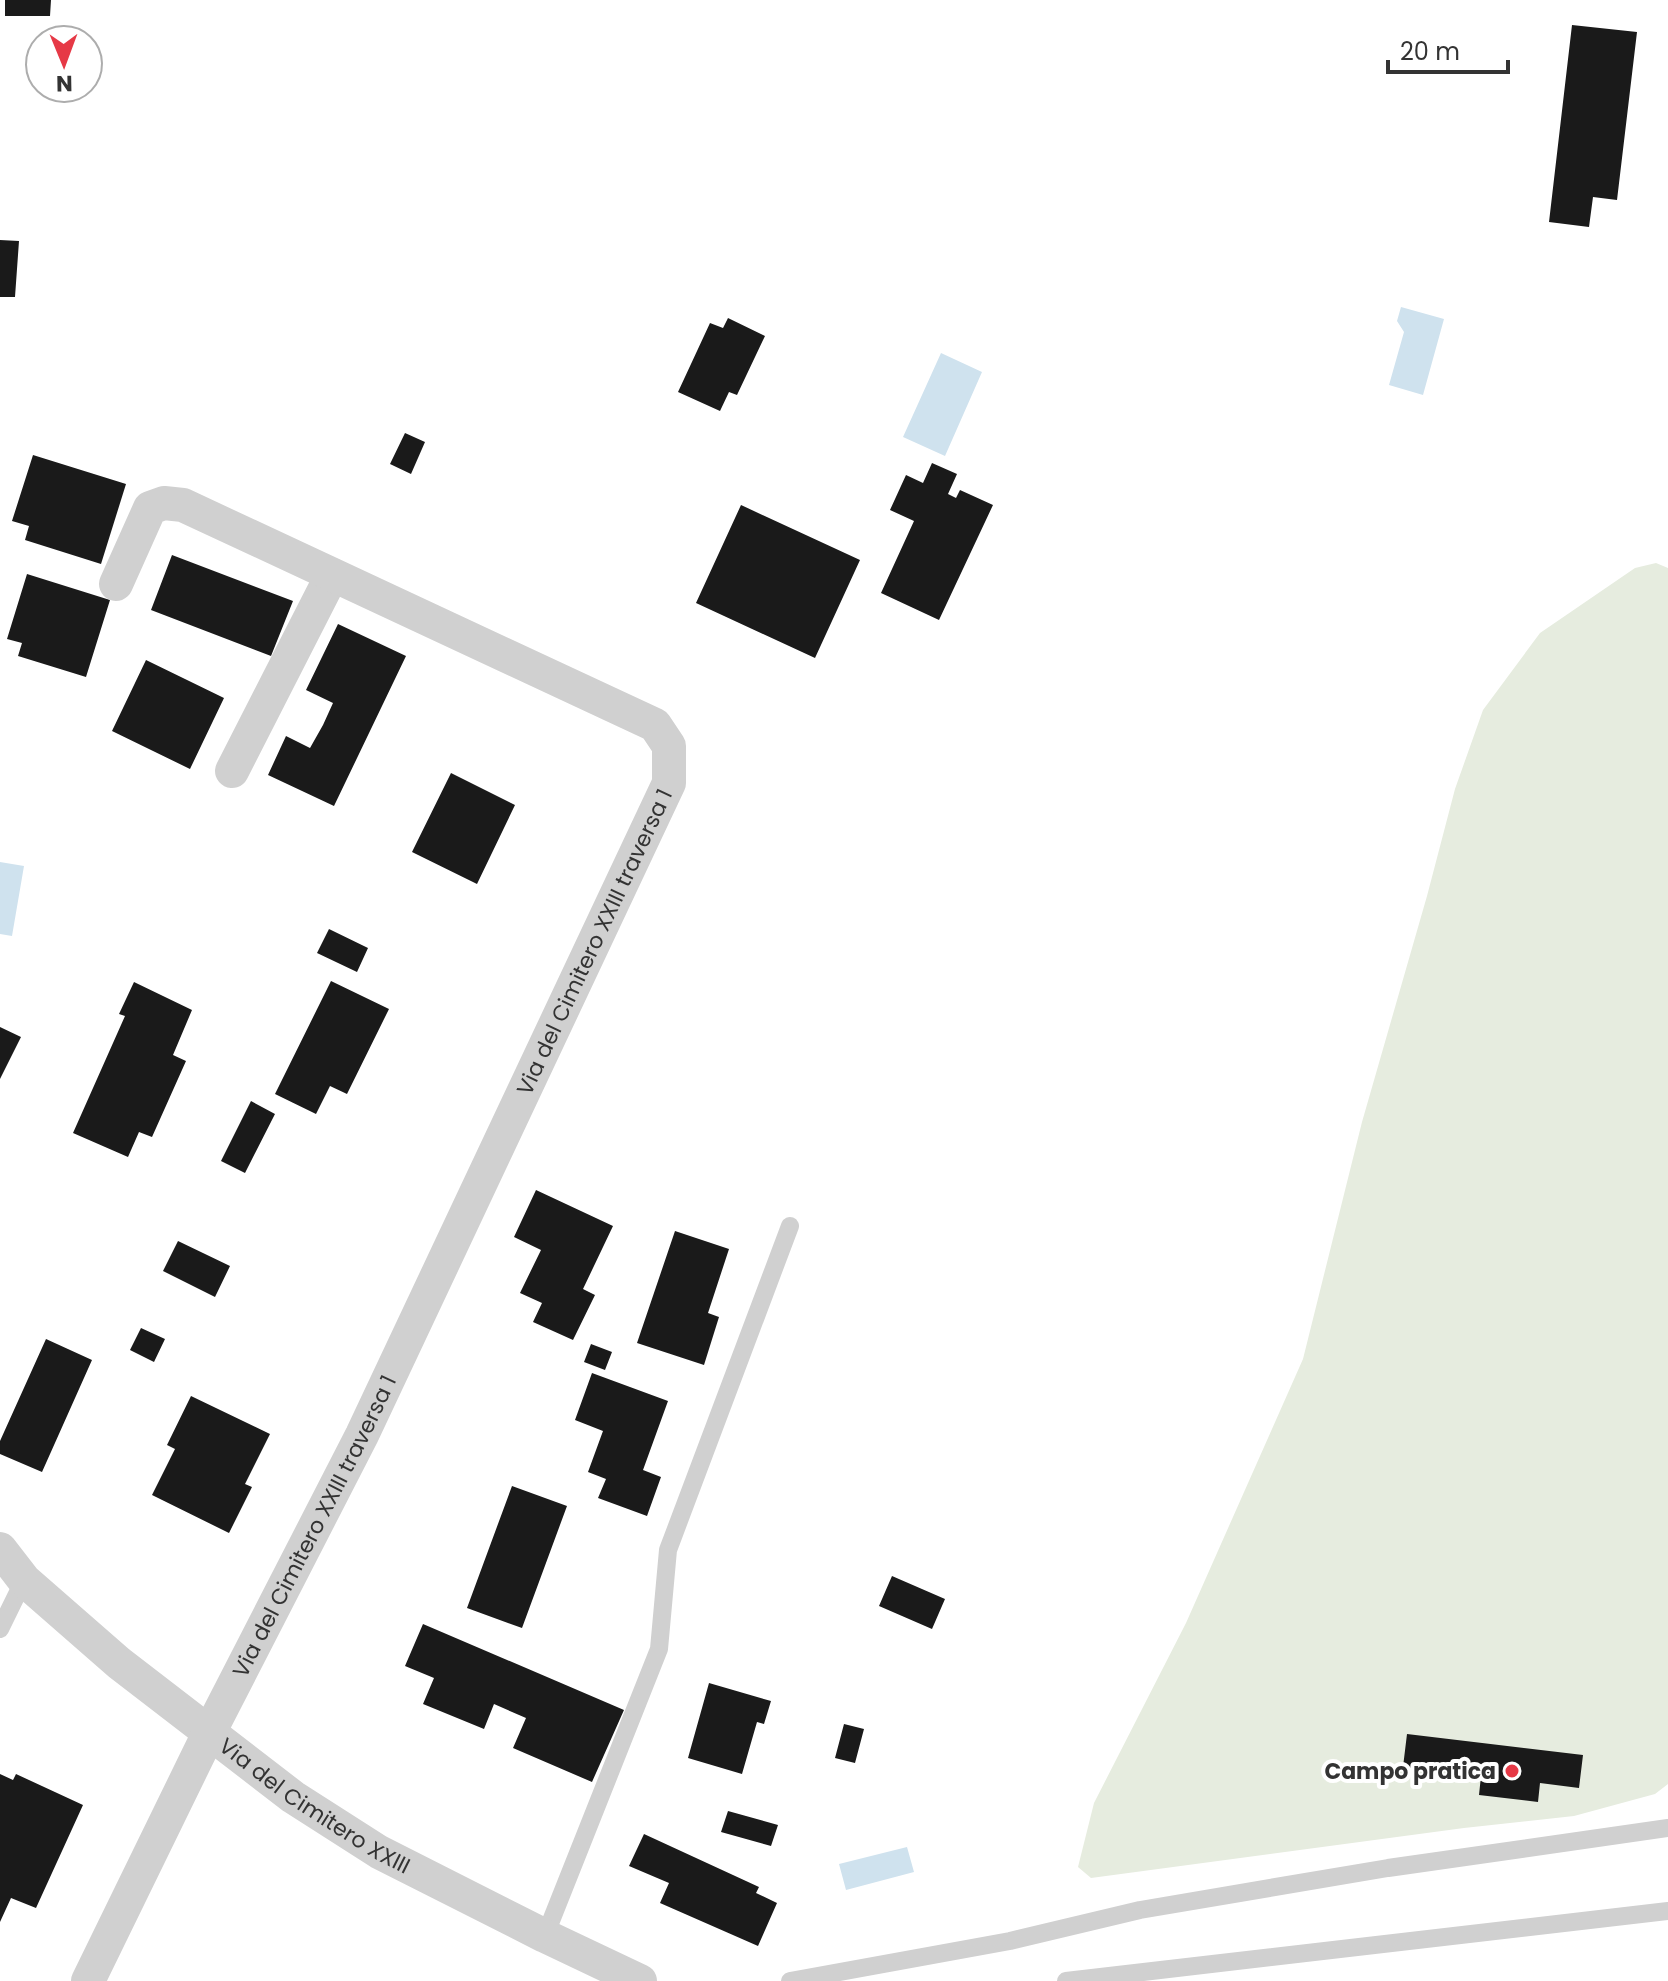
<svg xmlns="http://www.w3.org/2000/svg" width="1668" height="1981" font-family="Poppins,sans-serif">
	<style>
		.green { fill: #e6ecdf }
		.water { fill: #cfe2ee }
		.building { fill: #1a1a1a }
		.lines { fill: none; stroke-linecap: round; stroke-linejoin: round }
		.service { stroke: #d0d0d0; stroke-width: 18 }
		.minor { stroke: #d0d0d0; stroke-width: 34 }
		.poi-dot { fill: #e63946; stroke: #fff; stroke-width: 3 }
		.labels { text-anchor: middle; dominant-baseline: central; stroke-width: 8; stroke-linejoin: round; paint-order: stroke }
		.street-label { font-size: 22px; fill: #333; stroke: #fff }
		.poi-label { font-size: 22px; font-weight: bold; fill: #333; stroke: #fff; text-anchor: end }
	</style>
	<rect width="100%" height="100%" fill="#fff"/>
	<!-- green -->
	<path class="green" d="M1656 563 1668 568V1784L1655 1794 1574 1816 1464 1828 1091 1878 1078 1867 1094 1803 1186 1623 1303 1359 1362 1122 1427 896 1455 789 1483 710 1540 633 1635 568Z"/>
	<!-- water -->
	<path class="water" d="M1401 307 1444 319 1423 395 1389 385 1404 332 1397 321Z
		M941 353 982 372 945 456 903 437Z
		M0 862 24 866 12 936 0 934Z
		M907 1847 914 1872 846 1890 839 1864Z"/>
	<!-- building -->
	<path class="building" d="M5 0H51L50 16H5Z
		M1572 25 1637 32 1617 200 1593 197 1589 227 1549 222Z
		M0 240 19 241 15 297H0Z
		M728 318 765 336 737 395 729 392 720 411 678 392 710 323 723 328Z
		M405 433 425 442 411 474 390 464Z
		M33 455 126 484 101 564 25 540 29 526 12 521Z
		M932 463 957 474 948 494 956 498 960 490 993 505 939 620 881 593 914 521 890 510 906 475 923 483Z
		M741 505 860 560 815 658 696 603Z
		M172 555 293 601 271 656 151 610Z
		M27 574 110 600 86 677 18 656 22 643 7 639Z
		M338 624 406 656 334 806 268 775 286 736 310 748 323 725 333 703 306 690Z
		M146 660 224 698 190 769 112 731Z
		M451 773 515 805 477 884 412 852Z
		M329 929 368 948 357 972 317 953Z
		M331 981 389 1009 347 1094 330 1086 316 1114 275 1094Z
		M134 982 192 1010 173 1055 186 1061 152 1137 139 1132 128 1157 73 1133 125 1016 119 1014Z
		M0 1027 21 1037 0 1079Z
		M251 1101 275 1114 245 1173 221 1161Z
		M536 1190 613 1226 583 1289 595 1295 573 1340 533 1322 542 1303 520 1293 541 1250 514 1237Z
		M675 1231 729 1249 708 1313 719 1317 704 1365 637 1343Z
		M178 1241 230 1266 215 1297 163 1271Z
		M141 1328 165 1339 154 1362 130 1350Z
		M46 1339 92 1360 42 1472 0 1454V1441Z
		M591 1344 612 1352 605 1370 584 1362Z
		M592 1373 668 1401 643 1470 661 1477 647 1516 598 1498 606 1479 588 1472 603 1431 575 1420Z
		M191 1396 270 1434 245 1484 252 1487 229 1533 152 1495 175 1449 167 1445Z
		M512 1486 567 1506 522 1628 467 1608Z
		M892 1576 945 1599 932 1629 879 1606Z
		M423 1624 624 1710 592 1782 513 1748 526 1718 494 1704 484 1729 423 1704 434 1678 405 1666Z
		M709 1683 771 1701 764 1724 757 1722 742 1774 688 1758Z
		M844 1724 864 1729 855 1763 835 1758Z
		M1407 1734 1583 1755 1579 1788 1540 1783 1538 1802 1479 1795 1481 1776 1403 1767Z
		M0 1774 13 1780 16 1774 83 1805 36 1908 11 1898 0 1922Z
		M728 1811 778 1825 771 1846 721 1832Z
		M644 1834 759 1887 756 1893 777 1903 758 1946 660 1903 669 1883 629 1866Z"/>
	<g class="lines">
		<!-- service -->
		<path class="service" d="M0 1629 24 1580
			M545 1936 659 1649 668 1550 790 1226
			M790 1981 1010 1941 1140 1910 1388 1868 1668 1828
			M1066 1981 1668 1911"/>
		<!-- minor -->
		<g class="minor">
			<path d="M232 771 332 575"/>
			<path id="s1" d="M0 1549 24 1580 119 1663 293 1797 379 1852 545 1936 640 1981"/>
			<path id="s2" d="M88 1981 210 1731 362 1435 669 783V746L655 725 183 505 164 503 150 508 116 584"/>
		</g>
	</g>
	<!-- markers -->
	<circle class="poi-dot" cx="1512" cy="1771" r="8"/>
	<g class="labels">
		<!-- street labels -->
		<g class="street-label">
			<text stroke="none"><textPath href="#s2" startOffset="1156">Via del Cimitero XXIII traversa 1</textPath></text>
			<text stroke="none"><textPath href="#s2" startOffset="508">Via del Cimitero XXIII traversa 1</textPath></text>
			<text stroke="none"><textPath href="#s1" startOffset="408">Via del Cimitero XXIII</textPath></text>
		</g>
		<!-- poi labels -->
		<g class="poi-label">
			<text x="1496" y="1771">Campo pratica</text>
		</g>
	</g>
	<!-- north arrow -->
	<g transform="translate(64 64) rotate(179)"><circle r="38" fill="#ffffff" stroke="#adadad" stroke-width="2"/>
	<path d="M0-6L14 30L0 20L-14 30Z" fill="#e63946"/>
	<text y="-12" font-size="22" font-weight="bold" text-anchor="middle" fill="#333333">N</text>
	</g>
	<!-- scale -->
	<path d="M1388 60v12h120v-12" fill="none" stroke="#333333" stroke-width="4"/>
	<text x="1400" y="60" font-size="24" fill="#333333" stroke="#ffffff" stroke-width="6" paint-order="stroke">20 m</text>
</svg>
